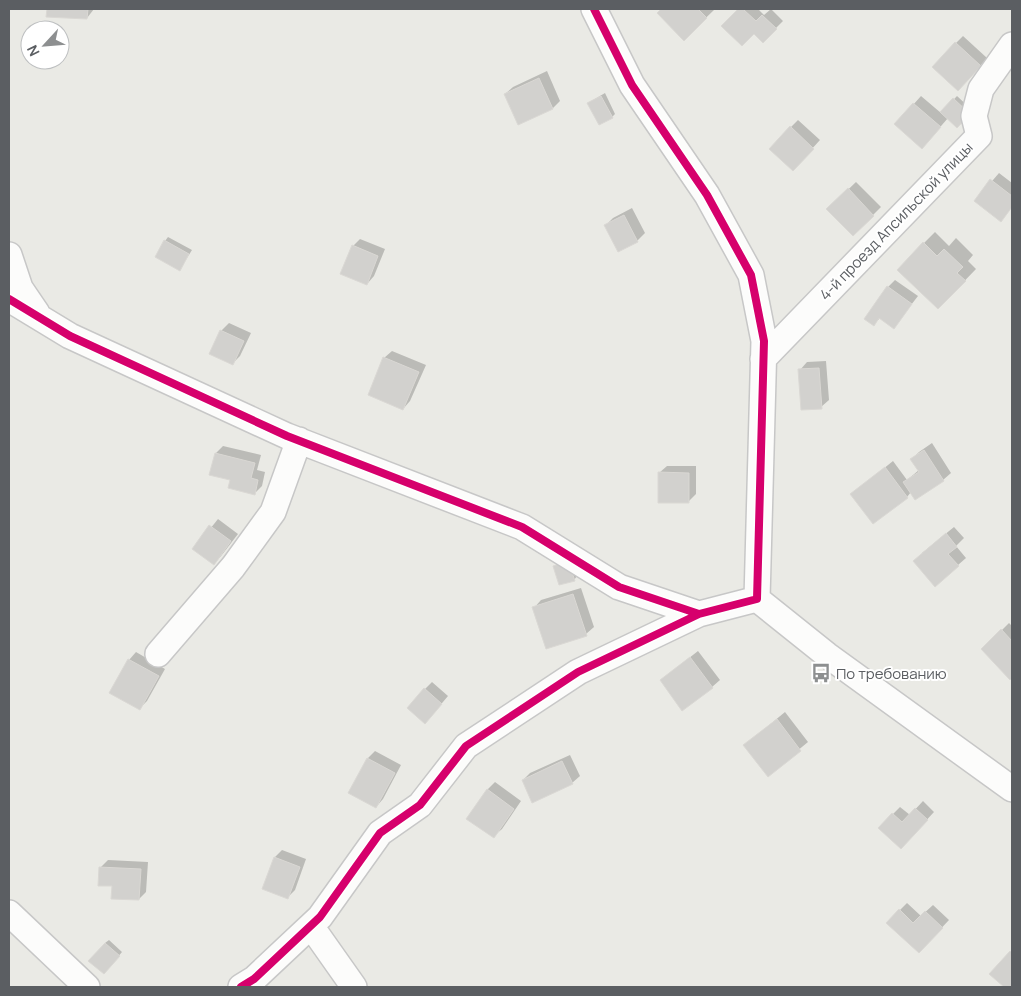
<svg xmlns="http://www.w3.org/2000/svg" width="1021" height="996" font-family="Manrope,sans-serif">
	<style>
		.shadow { fill: #0003 }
		.building { fill: #d2d1ce; stroke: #dad8d4 }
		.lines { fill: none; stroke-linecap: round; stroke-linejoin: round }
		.minor-casing { stroke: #c7c7c7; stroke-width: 28 }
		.minor { stroke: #fcfcfb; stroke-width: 25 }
		.cycleway-casing { stroke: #fff; stroke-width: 11 }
		.cycleway { stroke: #d6006c; stroke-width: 8 }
		.labels { text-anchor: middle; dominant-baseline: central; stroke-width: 4; stroke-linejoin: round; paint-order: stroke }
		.street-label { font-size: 15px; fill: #5b5e62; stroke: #fff }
		.poi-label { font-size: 15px; fill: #5b5e62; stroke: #fff; text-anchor: start }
	</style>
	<rect width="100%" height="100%" fill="#eaeae5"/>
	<!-- shadow -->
	<path class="shadow" d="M48 9H94L87 18 48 16Z
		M663 9H713L714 10 684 39 659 13Z
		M740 9H758L764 15 771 9 783 21 763 41 754 32 723 26Z
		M963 36 987 58 966 82 956 43Z
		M547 71 560 101 553 108 505 94 513 87Z
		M605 93 615 114 612 117 588 103Z
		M921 96 941 113 957 96 972 110 948 118 929 140 896 124Z
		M798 120 820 140 800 162 791 127Z
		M999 173 1012 183V207L1001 220 975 201Z
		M856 182 881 207 853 235 828 209Z
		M632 208 645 233 637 241 606 225 613 218Z
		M935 232 949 246 956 238 973 255 968 261 976 269 950 296 924 243Z
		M168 237 192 250 180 269 165 241Z
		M360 239 385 249 374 276 367 284 353 246Z
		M895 280 918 296 894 327 880 318 874 324 888 287Z
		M229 323 251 333 240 356 232 364 211 354 221 331Z
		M392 351 426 365 410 401 403 409 384 358Z
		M826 361 829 400 821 407 800 370 807 362Z
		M932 443 951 473 943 480 911 492 907 497 852 494 893 461 907 480 919 470 912 459 919 452Z
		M223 446 261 455 257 470 265 472 262 486 254 494 216 453Z
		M667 466H696V494L688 502 659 473Z
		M218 519 238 534 221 556 214 564 194 549Z
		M954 527 964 538 956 546 966 558 958 565 922 553Z
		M572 558 577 576 574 580 555 566 558 563Z
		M581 588 594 627 586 634 534 608 541 600Z
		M1009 623 1012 626V676L1010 678 983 649Z
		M698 651 720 680 712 687 661 680Z
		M136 652 165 669 147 701 139 709 129 660Z
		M432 682 448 696 432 715 425 689Z
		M785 712 808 742 768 775 745 745Z
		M375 751 401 765 383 799 376 807 350 793 368 758Z
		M570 755 580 776 572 783 523 780 530 773Z
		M495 782 521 801 502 829 494 836 487 790Z
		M923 801 934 812 908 840 893 814 900 807 910 815Z
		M282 850 306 859 295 890 288 897 275 857Z
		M108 860 148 862 146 892 139 899 113 885 100 868Z
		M907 903 921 916 933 905 949 920 919 952 888 922Z
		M109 940 122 952 104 973 105 943Z"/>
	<!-- building -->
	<path class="building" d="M47 9H88L87 19 46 17Z
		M661 9H698L707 18 684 41 657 13Z
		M738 9H743L756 21 762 15 777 29 763 43 754 34 742 46 721 26Z
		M955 42 981 66 958 91 932 67Z
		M539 78 553 109 518 125 504 94Z
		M601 96 613 118 599 125 587 103Z
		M953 98 970 114 957 128 940 112Z
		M913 103 941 127 922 149 894 124Z
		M790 126 814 149 793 171 769 149Z
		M990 179 1012 196V207L1001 222 974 201Z
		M848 188 874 216 853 236 826 209Z
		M624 215 638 242 618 252 604 225Z
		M164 240 189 254 180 271 155 257Z
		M923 242 937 256 944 249 963 267 957 273 966 281 938 309 897 270Z
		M352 245 378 256 367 285 340 274Z
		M887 286 912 304 894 329 879 318 874 326 864 319Z
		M220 330 244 341 233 365 209 354Z
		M383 357 419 372 403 410 368 395Z
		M819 368 822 409 801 410 798 369Z
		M924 450 944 481 915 500 903 482 919 472 910 459Z
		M215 453 255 463 251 478 258 480 255 495 228 488 230 480 209 475Z
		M885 467 908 498 873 524 850 494Z
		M658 472 689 473V503H658Z
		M209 525 231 541 214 565 192 549Z
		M946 533 957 547 948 554 959 566 935 587 913 561Z
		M568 561 575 581 559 585 553 566Z
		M573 594 587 636 546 649 532 607Z
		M1001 629 1012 641V678L1010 680 981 649Z
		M690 657 713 688 682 711 660 680Z
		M128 659 159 676 140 710 109 693Z
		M424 688 442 704 425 724 407 708Z
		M777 719 801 751 768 777 743 745Z
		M367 758 395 773 376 808 348 793Z
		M562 761 573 784 532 803 522 780Z
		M487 789 514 809 494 838 466 819Z
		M915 808 928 820 901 849 878 828 892 813 902 822Z
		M274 857 300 867 288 899 262 889Z
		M99 867 141 869 139 900 111 899 112 886H98Z
		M899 909 913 923 925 911 943 928 919 953 886 923Z
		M105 943 120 956 104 974 88 961Z
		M1010 951 1012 953V987H1004L989 974Z"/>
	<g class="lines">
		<defs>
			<path id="minor" d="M594 9 632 85 707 195 751 275 764 341 757 599
				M9 255 20 288 37 313
				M9 299 70 336 287 436 522 527 619 587 699 614
				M763 359 979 136 974 116 981 89 1012 45
				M757 599 827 655 1012 789
				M158 654 233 567 273 512 299 440
				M9 913 87 987
				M311 926 354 987
				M241 987 254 979 320 917 380 833 420 805 466 746 578 672 699 614 757 599"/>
		</defs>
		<!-- minor casing -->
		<use href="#minor" class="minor-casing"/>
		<!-- minor -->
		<use href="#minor" class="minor"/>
		<defs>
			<path id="cycleway" d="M9 299 70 336 287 436 522 527 619 587 699 614
				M241 987 254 979 320 917 380 833 420 805 466 746 578 672 699 614 757 599 764 341 751 275 707 195 632 85 594 9"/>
		</defs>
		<!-- cycleway casing -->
		<use href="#cycleway" class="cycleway-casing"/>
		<!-- cycleway -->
		<use href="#cycleway" class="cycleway"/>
	</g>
	<!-- icons -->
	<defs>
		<symbol id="bus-bare" viewBox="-9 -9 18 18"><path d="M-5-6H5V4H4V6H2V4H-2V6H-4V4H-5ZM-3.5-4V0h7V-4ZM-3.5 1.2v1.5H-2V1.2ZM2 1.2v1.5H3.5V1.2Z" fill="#8d8f90" stroke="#fff" stroke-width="2.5" paint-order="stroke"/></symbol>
	</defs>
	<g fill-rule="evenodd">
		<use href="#bus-bare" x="807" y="659" width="28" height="28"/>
	</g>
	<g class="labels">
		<!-- street labels -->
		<g class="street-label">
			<text transform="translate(896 221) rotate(-46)">4-й проезд Апсильской улицы</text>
		</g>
		<!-- poi labels -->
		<g class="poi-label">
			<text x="836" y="673">По требованию</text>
		</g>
	</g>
	<!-- border -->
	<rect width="1021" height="996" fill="none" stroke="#5b5e62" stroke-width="20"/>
	<!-- north arrow -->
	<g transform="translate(45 45) rotate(244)"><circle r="24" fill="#ffffff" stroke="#bdbfc0"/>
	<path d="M0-4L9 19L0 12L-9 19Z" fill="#8d8f90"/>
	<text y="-8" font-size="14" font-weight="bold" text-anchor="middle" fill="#5b5e62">N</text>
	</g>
</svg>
